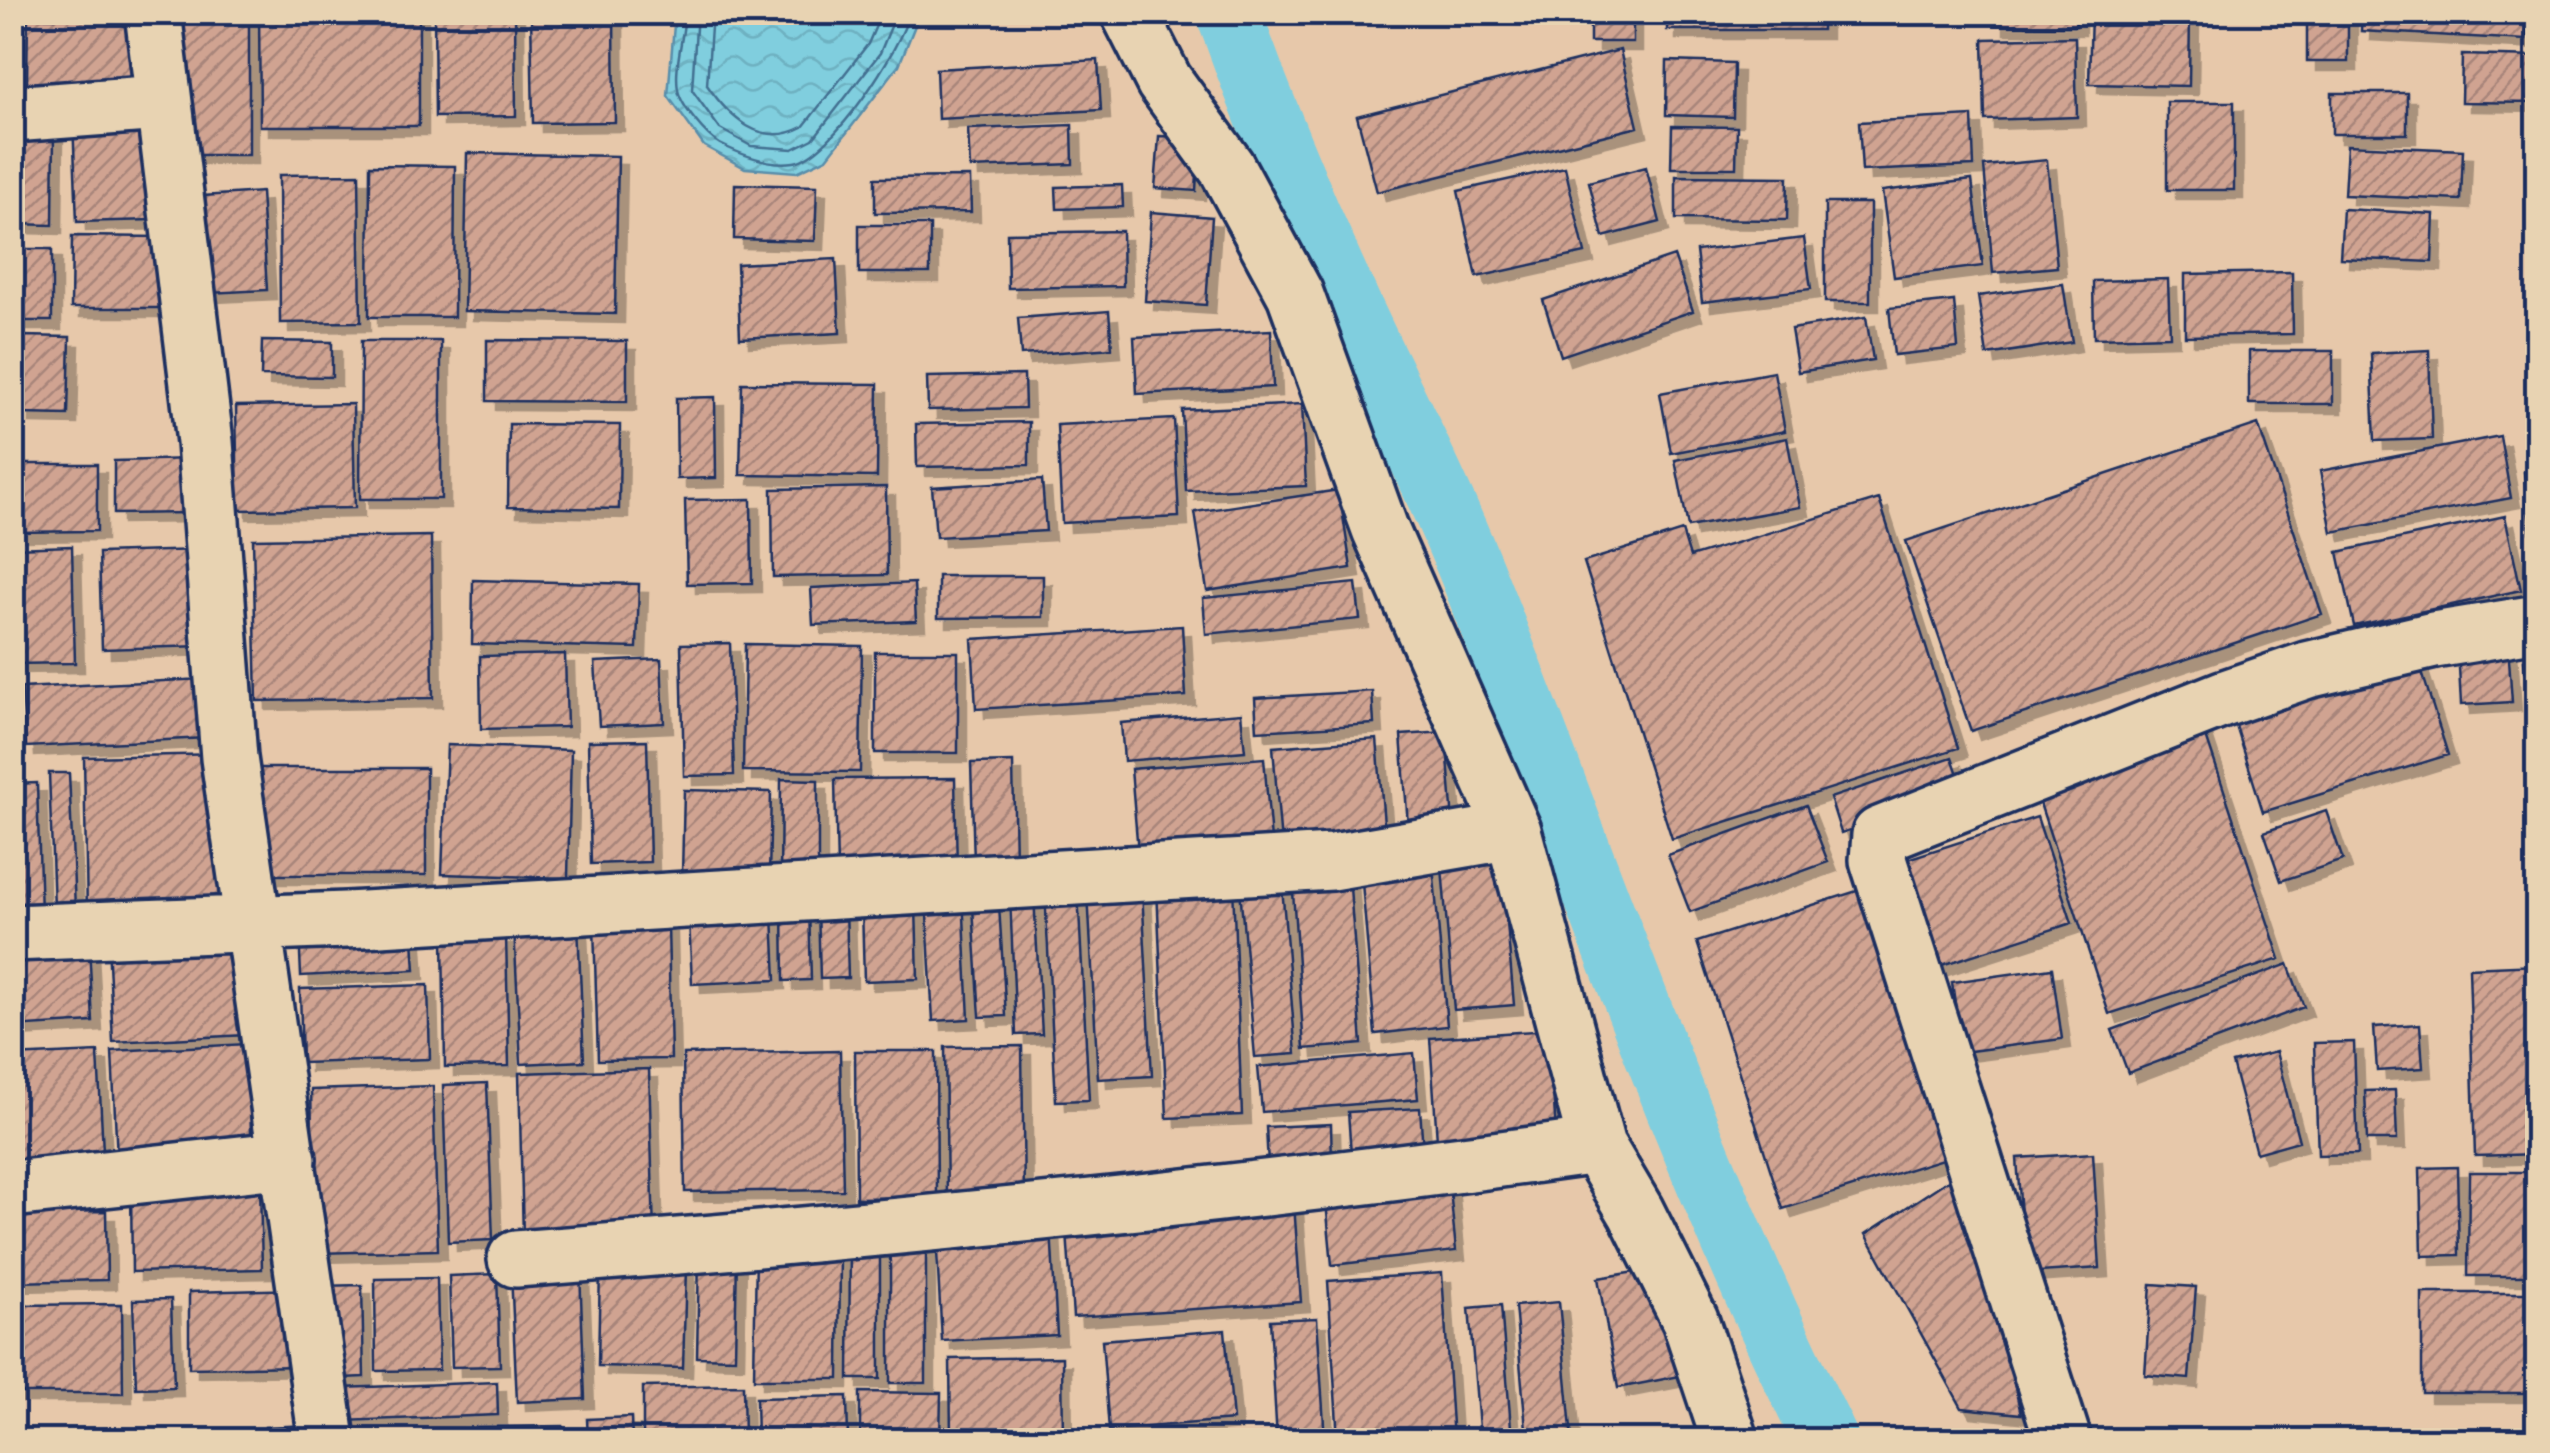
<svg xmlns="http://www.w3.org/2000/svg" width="2550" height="1453" font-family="'Shantell Sans',sans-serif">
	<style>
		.water { fill: url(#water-waves); stroke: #588eab; stroke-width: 2.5 }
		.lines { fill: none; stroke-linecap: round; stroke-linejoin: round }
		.shore { stroke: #436f91; stroke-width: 2.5 }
		.canal { stroke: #80cede; stroke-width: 65 }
		.building { fill: url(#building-hatch); stroke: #1b2f5e; stroke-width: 2.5; filter: url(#shadow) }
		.street-casing { stroke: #1b2f5e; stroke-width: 62 }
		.street { stroke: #e8d3b2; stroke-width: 55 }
	</style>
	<defs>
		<pattern id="water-waves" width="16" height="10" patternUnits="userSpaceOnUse" patternTransform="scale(2.5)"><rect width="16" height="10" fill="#80cede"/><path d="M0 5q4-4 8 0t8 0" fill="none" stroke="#6eb1c1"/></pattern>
		<pattern id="building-hatch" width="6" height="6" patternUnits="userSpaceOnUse" patternTransform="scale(2.5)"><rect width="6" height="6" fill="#d0a391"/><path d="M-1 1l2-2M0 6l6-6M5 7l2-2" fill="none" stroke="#a8857a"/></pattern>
		<filter id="shadow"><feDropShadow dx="9" dy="9" stdDeviation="0" flood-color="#0004"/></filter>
	</defs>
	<rect width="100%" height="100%" fill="#e7c8aa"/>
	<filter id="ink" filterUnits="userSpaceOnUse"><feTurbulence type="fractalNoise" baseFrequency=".01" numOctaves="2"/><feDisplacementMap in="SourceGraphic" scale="20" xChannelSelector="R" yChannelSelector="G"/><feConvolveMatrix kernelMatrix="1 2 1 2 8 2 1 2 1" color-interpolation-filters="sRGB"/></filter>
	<g filter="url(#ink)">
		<!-- water -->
		<path class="water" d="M675 13V12L920 13 899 65 852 126 827 158 797 172 745 168 704 146 668 96Z"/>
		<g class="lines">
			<!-- shore -->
			<path class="shore" d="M685 12C684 37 674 65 678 90 681 106 706 136 720 144 742 155 769 166 794 162 833 155 900 49 910 12
				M697 12 692 90 720 129 751 146 793 149 813 139 880 53 897 12
				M712 12 707 85C729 117 761 149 803 127L868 44 882 12"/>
			<!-- canal -->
			<path class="canal" d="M1228 12C1270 129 1319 245 1373 357 1412 437 1450 515 1482 598 1593 880 1690 1169 1826 1440"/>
		</g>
		<!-- building -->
		<path class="building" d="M259 12H419V126H260Z
			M434 12H515L516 116 435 117Z
			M531 12H614L615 122 533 123Z
			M1590 12H1633V42H1590Z
			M1667 12H1822V30H1667Z
			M1995 12H2076V26L1995 25Z
			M2091 12H2190L2189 86 2089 84Z
			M2307 12H2348V62H2307Z
			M2362 12H2528L2526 40 2361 31Z
			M175 15H249V155H175Z
			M28 17 139 19 138 84 27 83Z
			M2075 37 2077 117 1985 120 1983 39Z
			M1620 50 1638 127 1377 192 1357 116Z
			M2462 55 2538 57V103L2461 102Z
			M1098 60 1101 110 938 119 936 69Z
			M1667 61 1734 63 1733 117 1666 115Z
			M2332 93H2407V134H2332Z
			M2167 102H2234V190H2167Z
			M1972 116 1974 166 1862 171 1859 122Z
			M150 117 154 220 77 222 73 120Z
			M1072 125 1073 164 970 168 968 129Z
			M1672 126 1737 127 1736 168H1671Z
			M12 132H54L53 225 12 224Z
			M1159 136 1199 138 1196 191 1155 188Z
			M2347 145 2463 150 2461 200 2344 195Z
			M467 153 618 156 615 314 464 311Z
			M2047 160 2057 267 1993 273 1984 166Z
			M370 165 455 166 454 317H369Z
			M1565 167 1585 253 1477 277 1458 191Z
			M1646 167 1660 222 1603 237 1589 182Z
			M359 174 361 322 280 323 279 175Z
			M1676 176 1788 177 1787 220 1676 219Z
			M970 177 971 212 875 213V178Z
			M1972 180 1983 266 1894 277 1882 191Z
			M735 184 817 186 815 241 734 239Z
			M1122 185 1123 207 1057 209 1056 187Z
			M261 192 267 290 209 293 203 196Z
			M1825 203H1870V302H1825Z
			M2343 209 2434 214 2432 262 2340 258Z
			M1151 212 1212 217 1206 305 1145 301Z
			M859 225H930V273H859Z
			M1122 231 1123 286 1008 288 1007 233Z
			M72 236 161 237V308H71Z
			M1804 238 1811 289 1702 302 1696 251Z
			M12 249H52V321H12Z
			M1674 256 1693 311 1561 356 1543 300Z
			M836 259 840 333 740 338 737 264Z
			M2292 272 2293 334 2185 336V274Z
			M2168 279 2170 336 2094 338 2093 281Z
			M2063 284 2072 342 1987 355 1978 296Z
			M1954 301 1958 348 1894 355 1889 308Z
			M1109 311 1112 348 1021 355 1018 318Z
			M1866 317 1873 360 1798 372 1791 329Z
			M1271 330 1273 387 1137 394 1134 337Z
			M22 336 70 337 68 415 21 414Z
			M487 340 627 341V402L487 401Z
			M262 341 332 342V377L261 376Z
			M361 341H441V499H360Z
			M2429 350 2432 439 2375 441 2371 353Z
			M2249 351H2333V404H2249Z
			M1774 372 1785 431 1671 453 1660 393Z
			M1024 375 1025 408 928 410 927 377Z
			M742 383 878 384 877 477 740 475Z
			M715 397 716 478 677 479 676 398Z
			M353 404 355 508 238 510 236 406Z
			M1302 404 1306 486 1186 491 1182 410Z
			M1174 419 1179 517 1062 523 1057 425Z
			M1029 422V465L917 467 916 424Z
			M509 424 620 425 619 509 508 507Z
			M2258 424 2322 614 1971 731 1906 541Z
			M2500 436 2511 498 2332 532 2320 471Z
			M1787 438 1800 507 1688 527 1675 460Z
			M192 459 193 513 114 514V461Z
			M12 464H97V531L12 532Z
			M2538 470V586H2536L2524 472Z
			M1042 480 1046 531 936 537 932 487Z
			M886 487 887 575 773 577 772 489Z
			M1339 490 1351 568 1207 591 1195 512Z
			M751 499 752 583 687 584 685 500Z
			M1879 499 1958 748 1672 839 1584 562 1682 531 1690 557Z
			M2505 516 2521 590 2354 626 2338 552Z
			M431 536 433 698 257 701 253 539Z
			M72 546 75 663 12 664V548Z
			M200 550 203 646 102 649 99 553Z
			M938 576H1043V617L938 618Z
			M473 580 639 584 637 648 472 644Z
			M914 583 916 621 813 625 811 588Z
			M1356 583 1360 619 1206 634 1203 598Z
			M1182 626 1186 696 976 709 972 639Z
			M730 643 734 775 684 776 681 644Z
			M745 644 862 646 860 772 743 771Z
			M2508 644 2512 702 2461 705 2458 648Z
			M875 652H958V753H875Z
			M565 654 567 727 481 729 480 656Z
			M2417 656 2448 755 2263 812 2232 713Z
			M661 659 664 723 599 726 595 662Z
			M2538 659V706L2528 707 2524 660Z
			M204 679 206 738 26 747 22 688Z
			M1372 691 1374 724 1257 731 1255 698Z
			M1241 713 1245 751 1124 761 1121 723Z
			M2203 727 2280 959 2109 1014 2033 782Z
			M1446 732 1453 822 1408 825 1401 735Z
			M1377 739 1385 836 1281 844 1273 747Z
			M647 740 650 862 591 864 588 741Z
			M447 745 571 750 568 878 442 874Z
			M222 754 225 912 87 914 84 757Z
			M1952 757 1964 792 1841 833 1830 798Z
			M1264 758 1271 840 1138 852 1131 769Z
			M1013 762 1015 862 974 863 971 763Z
			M260 768H426V875H260Z
			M49 773H69L75 908H54Z
			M955 778 957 869 837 871 835 779Z
			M781 779 818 780V882H780Z
			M37 783 41 914 12 915V784Z
			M684 790 771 792 769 877 682 875Z
			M1806 805 1828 862 1690 912 1668 855Z
			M2326 811 2343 860 2281 881 2264 832Z
			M2037 817 2072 923 1936 967 1901 861Z
			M1501 852 1514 1005 1454 1010 1441 856Z
			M1433 865 1447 1026 1375 1034 1361 871Z
			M1281 874 1296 1054 1255 1057 1239 878Z
			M1349 874 1362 1044 1304 1049 1292 878Z
			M1233 885 1242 1115 1167 1118 1157 888Z
			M1866 888 1952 1156 1783 1209 1697 942Z
			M998 890 1006 1016 980 1017 972 892Z
			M1142 890 1152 1076 1098 1079 1088 893Z
			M1078 891 1089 1100 1056 1101 1045 893Z
			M963 895 969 1019 933 1021 926 897Z
			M1034 896 1042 1034 1016 1035 1010 898Z
			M916 905 918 979 864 981 862 906Z
			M809 906 811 980 784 981 783 907Z
			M846 906 848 978 820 979 818 907Z
			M773 915 776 980 692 984 689 919Z
			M412 924 415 970 301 976 299 930Z
			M668 924 671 1059 598 1060 594 925Z
			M578 925 584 1061 521 1064 514 928Z
			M506 935 509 1066 445 1067 443 936Z
			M241 936 246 1035 113 1042 108 943Z
			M89 945 93 1022 12 1027V949Z
			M2288 964 2304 1007 2128 1073 2112 1030Z
			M2538 965V1154L2475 1156 2469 968Z
			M2052 968 2062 1039 1962 1052 1952 982Z
			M428 985 430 1059 302 1063 300 989Z
			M2420 1024 2423 1068 2377 1071 2374 1027Z
			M1549 1030 1557 1147 1438 1155 1430 1038Z
			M2354 1042 2358 1154 2318 1155 2314 1043Z
			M247 1044 252 1152 117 1159 112 1051Z
			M1022 1046 1024 1199 947 1200 945 1047Z
			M840 1051 843 1190 685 1192 683 1054Z
			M855 1051H936L937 1197 856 1198Z
			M98 1052 104 1172 12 1176V1056Z
			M2276 1052 2299 1141 2256 1153 2232 1063Z
			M1414 1053 1418 1099 1262 1112 1258 1067Z
			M649 1069 654 1234 523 1238 519 1073Z
			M487 1083 493 1240 448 1242 443 1085Z
			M433 1086 438 1250 315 1253 311 1090Z
			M2395 1090 2397 1140H2367L2365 1091Z
			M1420 1108 1423 1150 1351 1154 1348 1112Z
			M1331 1124 1332 1162 1268 1165 1266 1127Z
			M2093 1153 2100 1268 2025 1273 2017 1158Z
			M2457 1167 2459 1255 2422 1256 2420 1168Z
			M1965 1169 2021 1414 1962 1408 1866 1234Z
			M2469 1172H2538V1276H2468Z
			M1449 1179 1456 1251 1332 1265 1325 1191Z
			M260 1186 262 1269 132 1272 131 1189Z
			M1294 1204 1301 1302 1073 1317 1066 1218Z
			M106 1211 107 1280 12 1282V1213Z
			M1051 1228 1057 1335 942 1341 936 1234Z
			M890 1237H926V1383H890Z
			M850 1238H880V1379H849Z
			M756 1249 840 1250 839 1379H754Z
			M699 1254 737 1255 735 1358 697 1357Z
			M600 1266 686 1268 683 1368 598 1366Z
			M1660 1268 1680 1376 1618 1388 1598 1278Z
			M580 1271 585 1399 517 1402 511 1273Z
			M1442 1273 1453 1440H1338L1328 1281Z
			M497 1274 500 1366 452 1367 449 1276Z
			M437 1278 439 1370 376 1371 375 1279Z
			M2151 1284 2196 1287 2189 1379 2145 1375Z
			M362 1285 364 1377 319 1379 317 1286Z
			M302 1289 304 1366 189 1368V1292Z
			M2422 1293H2538V1393H2422Z
			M171 1299 174 1387 136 1388 133 1300Z
			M1559 1302 1572 1440H1527L1515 1306Z
			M122 1304 123 1393H12V1305Z
			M1501 1305 1512 1440H1480L1469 1308Z
			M1317 1318 1325 1440H1277L1270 1320Z
			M1225 1330 1233 1420 1109 1430 1102 1340Z
			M1062 1357 1063 1440H951L950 1359Z
			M497 1382 498 1415 343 1421 341 1388Z
			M743 1385 744 1440H643V1387Z
			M860 1392 941 1393 940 1440H860Z
			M847 1396 848 1440H757L756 1398Z
			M631 1417 632 1440H588L587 1419Z
			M333 1424 334 1440H265V1427Z
			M563 1426V1440H477V1427Z
			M458 1435V1440L343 1439Z
			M1263 1435V1440H1151Z"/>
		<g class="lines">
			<defs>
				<path id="street" d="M153 12 205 442 229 758 327 1440
					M1129 12 1164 81 1227 168 1295 294 1380 529 1513 831 1597 1146 1636 1212 1690 1320 1730 1440
					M12 114 161 103
					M12 933 346 920 1332 862 1513 831
					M12 1189 288 1159
					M516 1259C877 1231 1238 1196 1597 1146
					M2063 1440 1878 860 1880 835 2223 699 2307 670 2434 640 2538 623"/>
			</defs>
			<!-- street casing -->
			<use href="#street" class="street-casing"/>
			<!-- street -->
			<use href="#street" class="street"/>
		</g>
	</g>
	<!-- margin -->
	<rect width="2550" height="1453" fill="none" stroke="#e8d3b2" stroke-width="50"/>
	<rect x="25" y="25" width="2500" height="1403" fill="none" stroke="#1b2f5e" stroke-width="4" filter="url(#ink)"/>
</svg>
